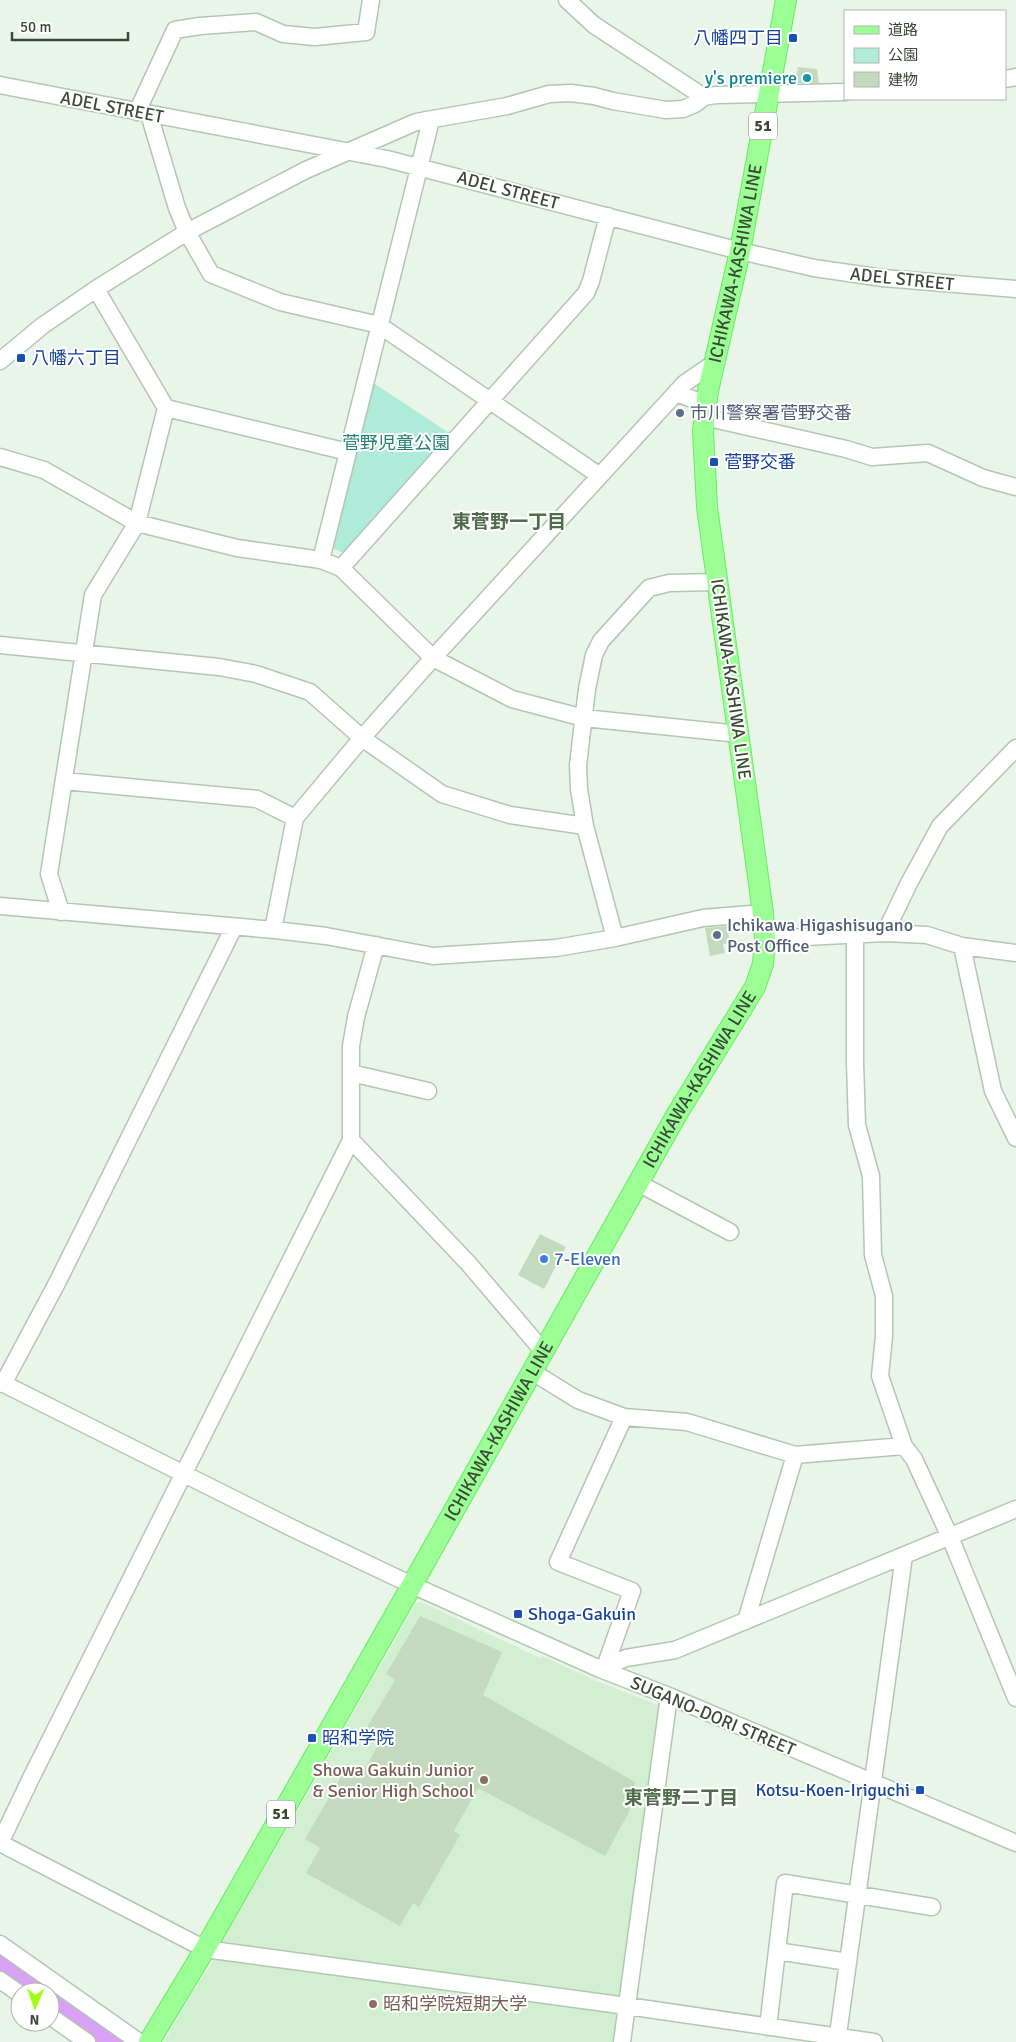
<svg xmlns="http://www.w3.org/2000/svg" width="1016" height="2042" font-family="Signika,'Noto Sans JP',sans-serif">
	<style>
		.education { fill: #d2efd1 }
		.green { fill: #aeebd9 }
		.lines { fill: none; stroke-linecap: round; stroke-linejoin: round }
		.river { stroke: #d8a1f5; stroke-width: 28 }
		.building { fill: #c3dabf }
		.minor-casing { stroke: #b2c7b0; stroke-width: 19 }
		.major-casing { stroke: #68eb60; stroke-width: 22 }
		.minor { stroke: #fff; stroke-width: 16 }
		.major { stroke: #9bff96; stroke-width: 20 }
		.transit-dot { fill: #1a4fb4; stroke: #fff; stroke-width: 2 }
		.culture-dot { fill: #0f9aa8; stroke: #fff; stroke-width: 2 }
		.service-dot { fill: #5c6f8a; stroke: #fff; stroke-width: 2 }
		.shop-dot { fill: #3f7fe0; stroke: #fff; stroke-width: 2 }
		.education-dot { fill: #8d6e63; stroke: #fff; stroke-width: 2 }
		.labels { text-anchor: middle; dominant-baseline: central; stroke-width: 4; stroke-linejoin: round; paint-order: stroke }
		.shield { fill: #fff; stroke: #748072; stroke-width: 1 }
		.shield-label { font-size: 16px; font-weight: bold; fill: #394936 }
		.transit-label { font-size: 18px; fill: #164399; stroke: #fff; text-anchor: start }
		.culture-label { font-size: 18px; fill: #0d838f; stroke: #fff; text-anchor: end }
		.street-label { font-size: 18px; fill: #394936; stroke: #fff }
		.service-label { font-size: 18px; fill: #4e5e75; stroke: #fff; text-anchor: start }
		.park-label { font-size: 18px; fill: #257f72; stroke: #fff }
		.shop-label { font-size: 18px; fill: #366cbe; stroke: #fff; text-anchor: start }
		.education-label { font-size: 18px; fill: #785e54; stroke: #fff; text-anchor: end }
		.neighbourhood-label { font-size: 19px; font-weight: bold; fill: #516c4c; stroke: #fff }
	</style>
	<rect width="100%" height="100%" fill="#e8f5e8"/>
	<!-- education -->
	<path class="education" d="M421 1602 540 1658 542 1656 596 1681 663 1707 622 1997 226 1947 220 1942 273 1853 416 1603Z
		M221 1955 617 2012 621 2014 617 2042H164L190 1996 214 1960Z"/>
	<!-- green -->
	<path class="green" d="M375 384 449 433 450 440 348 551 342 552 334 549 333 542 371 386Z"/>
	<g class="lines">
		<!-- river -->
		<path class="river" d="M0 1958 48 1992
			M50 1994 118 2042"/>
	</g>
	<!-- building -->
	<path class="building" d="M798 67 817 69 819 83H795Z
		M727 926 730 943 723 944 725 953 710 956 705 928Z
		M540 1234 566 1247 544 1289 518 1275Z
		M420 1616 502 1652 483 1695 635 1782 629 1812 605 1856 478 1788 454 1831 460 1835 419 1907 413 1903 400 1926 306 1873 320 1848 305 1839 345 1770 360 1778 383 1736 367 1727 395 1680 386 1674Z"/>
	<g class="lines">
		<defs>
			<path id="minor" d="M567 0 594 25 704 97
				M1005 79 1016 77
				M0 85 387 159 740 251 814 268 883 278 1016 289
				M137 112 175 30 200 26 256 22 283 34 315 37 366 32 371 0
				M149 114 177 208 187 232 211 274 280 302 379 325 600 476
				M96 289 166 408 348 452
				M0 361 42 326 96 289 187 232 306 170 416 122 507 106 549 94 571 93 594 96 613 101 666 110 683 109 695 104 704 97 716 95 845 92
				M676 393 706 404
				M704 417 846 449 872 457 928 453 983 478 1016 487
				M0 457 44 470 137 523 237 548 321 560 341 568 433 658 512 699 584 718 739 734
				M321 560 429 128 426 120
				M341 568 586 293 591 281 608 216
				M0 645 219 667 256 674 310 692 362 738 442 794 510 815 585 826
				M64 781 257 799 295 818
				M0 906 275 930 326 936 433 956 556 948 615 938 703 918 763 913
				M61 912 49 874 93 595 137 523 166 408
				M273 930 295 818 362 738 433 658 685 383 714 363
				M885 933 909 883 940 826 1016 748
				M855 935V1063L857 1125 871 1176 873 1255 884 1296V1336L880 1376 904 1446 914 1459 950 1537 1016 1698
				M615 938 585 826 579 789 578 765 587 689 594 655 601 641 649 588 669 583 717 582
				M765 939 885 933 927 935 962 946 1016 953
				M962 946 993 1091 1016 1138
				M351 1073 428 1091
				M351 1140 468 1263 543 1351
				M638 1183 730 1232
				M531 1371 578 1400 624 1417 687 1422 795 1455 904 1446
				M0 1382 292 1528 412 1585 600 1669 669 1696 1016 1843
				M3 1384 57 1283 234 927
				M746 1621 795 1455
				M605 1667 632 1591 558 1562 624 1417
				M600 1669 626 1658 675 1650 1016 1509
				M0 1843 32 1776 351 1140V1046L356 1017 376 945
				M0 1843 205 1949 627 2006 874 2042
				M0 1944 139 2042
				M777 1951 848 1962
				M0 1980 20 1994
				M50 2016 87 2042
				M768 2027 785 1883 932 1907
				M622 2042 669 1696
				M837 2042 904 1556"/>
			<g id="major">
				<path id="s1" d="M149 2042 205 1949 412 1585 677 1114 755 987 763 964 765 939 763 913 707 507 703 431 708 391 740 251 786 0"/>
			</g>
		</defs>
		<!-- minor casing -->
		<use href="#minor" class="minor-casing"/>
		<!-- major casing -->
		<use href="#major" class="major-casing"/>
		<!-- minor -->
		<use href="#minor" class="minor"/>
		<!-- major -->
		<use href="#major" class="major"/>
	</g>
	<!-- markers -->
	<g class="transit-dot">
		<rect x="788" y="33" width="10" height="10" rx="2.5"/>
		<rect x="16" y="353" width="10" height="10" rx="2.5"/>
		<rect x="709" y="457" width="10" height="10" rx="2.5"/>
		<rect x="513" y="1609" width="10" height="10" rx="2.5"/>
		<rect x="307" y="1733" width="10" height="10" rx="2.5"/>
		<rect x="915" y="1785" width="10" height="10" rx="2.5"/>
	</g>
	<circle class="culture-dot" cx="807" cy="78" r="5"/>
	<g class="service-dot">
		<circle cx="680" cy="413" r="5"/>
		<circle cx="717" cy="935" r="5"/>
	</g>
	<circle class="shop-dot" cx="544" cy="1259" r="5"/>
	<g class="education-dot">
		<circle cx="484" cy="1780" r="5"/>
		<circle cx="373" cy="2004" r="5"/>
	</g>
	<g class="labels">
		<!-- shield labels -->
		<g class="shield">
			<rect x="749" y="112.5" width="28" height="27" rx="4"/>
			<rect x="267" y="1800.5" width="28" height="27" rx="4"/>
		</g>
		<g class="shield-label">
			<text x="763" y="126">51</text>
			<text x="281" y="1814">51</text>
		</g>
		<!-- transit labels -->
		<g class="transit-label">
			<text x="783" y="38" text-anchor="end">八幡四丁目</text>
			<text x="31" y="358">八幡六丁目</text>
			<text x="724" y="462">菅野交番</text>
			<text x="528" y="1614">Shoga-Gakuin</text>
			<text x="322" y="1738">昭和学院</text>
			<text x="910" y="1790" text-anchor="end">Kotsu-Koen-Iriguchi</text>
		</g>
		<!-- culture labels -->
		<g class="culture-label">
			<text x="797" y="78">y's premiere</text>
		</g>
		<!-- street labels -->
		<g class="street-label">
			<text transform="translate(112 107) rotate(11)">ADEL STREET</text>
			<text transform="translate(508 190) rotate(15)">ADEL STREET</text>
			<text stroke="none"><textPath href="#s1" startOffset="1949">ICHIKAWA-KASHIWA LINE</textPath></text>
			<text transform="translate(902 279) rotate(6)">ADEL STREET</text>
			<text transform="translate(731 679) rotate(82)">ICHIKAWA-KASHIWA LINE</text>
			<text stroke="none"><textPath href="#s1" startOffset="1109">ICHIKAWA-KASHIWA LINE</textPath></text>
			<text stroke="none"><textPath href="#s1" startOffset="704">ICHIKAWA-KASHIWA LINE</textPath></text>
			<text transform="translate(713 1716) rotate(23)">SUGANO-DORI STREET</text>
		</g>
		<!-- service labels -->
		<g class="service-label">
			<text x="690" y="413">市川警察署菅野交番</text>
			<text x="727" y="925">Ichikawa Higashisugano<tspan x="727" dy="21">Post Office</tspan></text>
		</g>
		<!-- park labels -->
		<g class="park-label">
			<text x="396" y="443">菅野児童公園</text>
		</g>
		<!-- shop labels -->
		<g class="shop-label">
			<text x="554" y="1259">7-Eleven</text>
		</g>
		<!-- education labels -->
		<g class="education-label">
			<text x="474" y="1770">Showa Gakuin Junior<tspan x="474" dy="21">&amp; Senior High School</tspan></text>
			<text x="383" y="2004" text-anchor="start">昭和学院短期大学</text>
		</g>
		<!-- neighbourhood labels -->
		<g class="neighbourhood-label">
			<text x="509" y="522">東菅野一丁目</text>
			<text x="681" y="1798">東菅野二丁目</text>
		</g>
	</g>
	<!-- legend -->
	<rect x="844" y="10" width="162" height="90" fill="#ffffff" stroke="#b0b6af"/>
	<rect x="854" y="26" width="25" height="8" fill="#9bff96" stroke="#b0b6af"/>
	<text x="888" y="35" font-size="15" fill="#394936">道路</text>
	<rect x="854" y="48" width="25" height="15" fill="#aeebd9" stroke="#b0b6af"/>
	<text x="888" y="60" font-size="15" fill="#394936">公園</text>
	<rect x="854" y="72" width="25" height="15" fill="#c3dabf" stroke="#b0b6af"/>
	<text x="888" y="85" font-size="15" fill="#394936">建物</text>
	<!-- north arrow -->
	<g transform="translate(35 2007) rotate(182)"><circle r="24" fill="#ffffff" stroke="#b0b6af"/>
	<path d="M0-4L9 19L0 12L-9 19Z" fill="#a3ff14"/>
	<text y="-8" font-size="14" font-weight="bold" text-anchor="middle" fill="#394936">N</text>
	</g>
	<!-- scale -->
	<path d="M12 32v8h116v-8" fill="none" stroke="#394936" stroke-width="2.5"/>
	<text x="20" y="32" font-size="15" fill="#394936" stroke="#ffffff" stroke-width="4" paint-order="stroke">50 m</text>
</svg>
